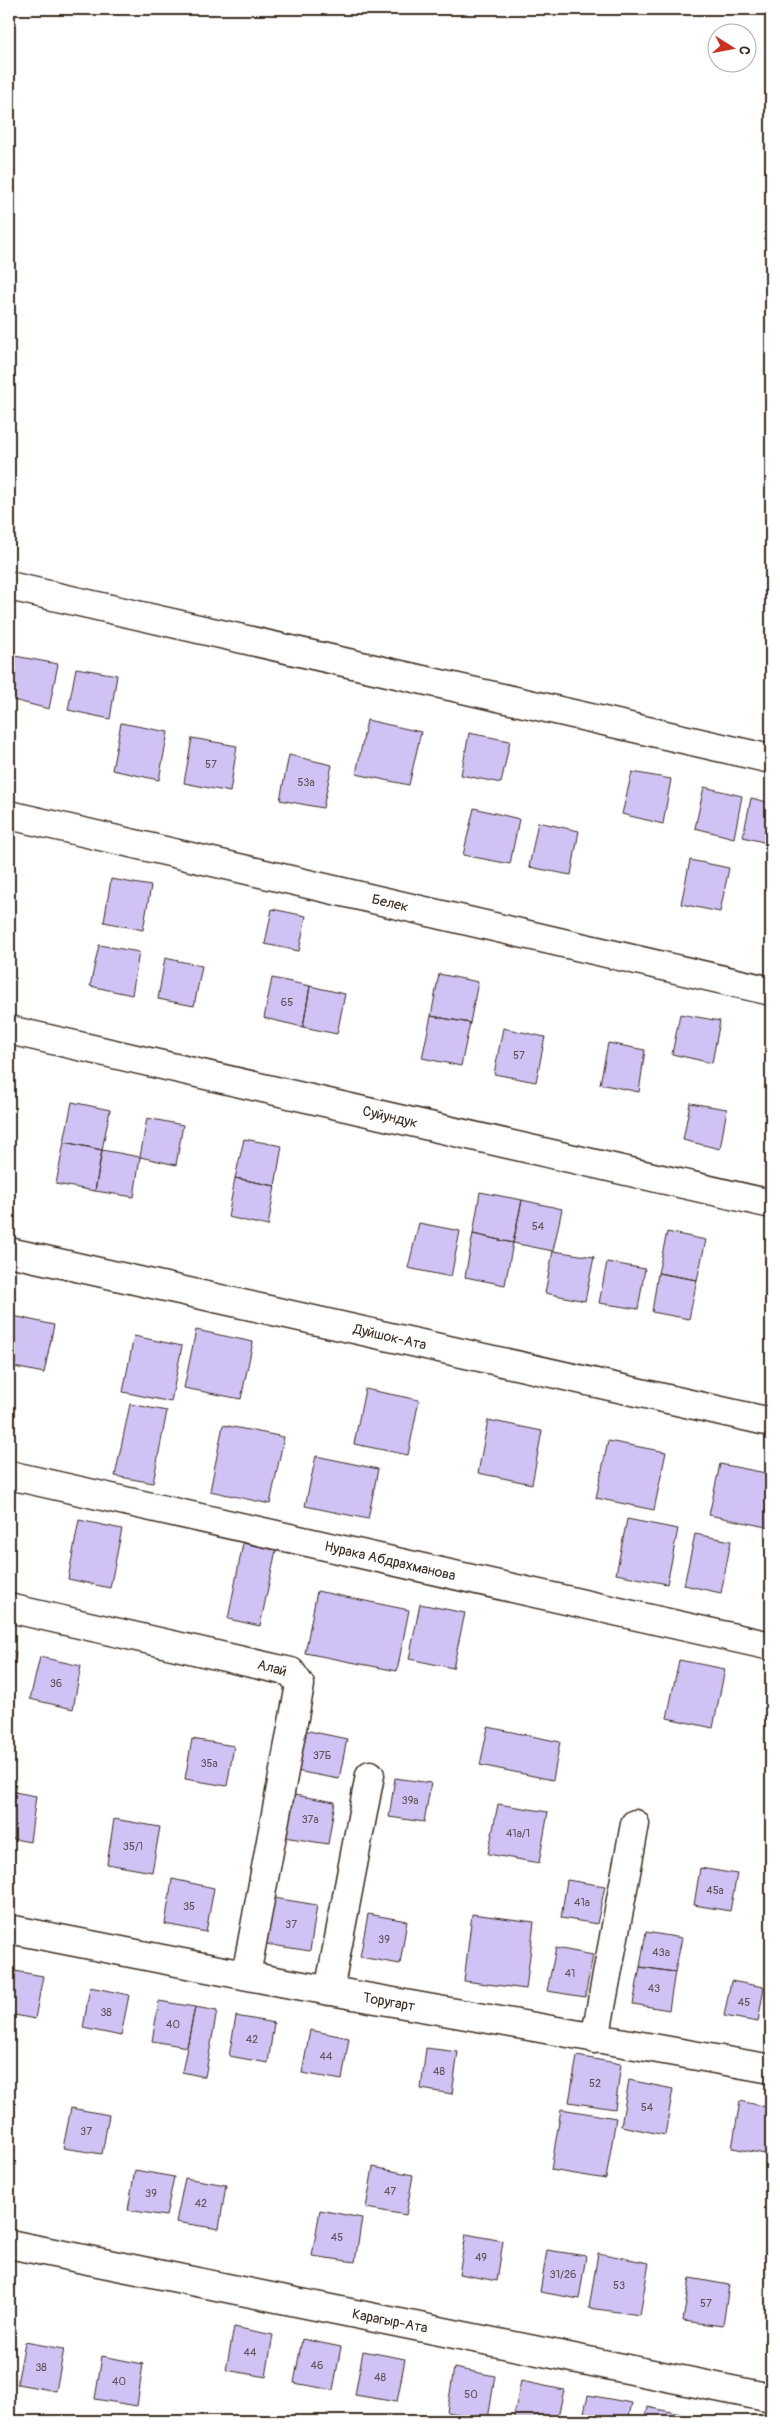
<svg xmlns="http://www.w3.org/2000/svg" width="780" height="2430" font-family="Pangolin,sans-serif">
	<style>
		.building { fill: #d0c2f4; stroke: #3b2a1e }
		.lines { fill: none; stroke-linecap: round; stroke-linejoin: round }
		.minor-casing { stroke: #3b2a1e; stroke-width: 31 }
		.minor { stroke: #fff; stroke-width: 28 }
		.labels { text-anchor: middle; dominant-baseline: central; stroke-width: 5; stroke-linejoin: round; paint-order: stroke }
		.number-label { font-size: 11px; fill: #605054 }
		.street-label { font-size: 14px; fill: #3b2a1e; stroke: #fff }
	</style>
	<rect width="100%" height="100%" fill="#fff"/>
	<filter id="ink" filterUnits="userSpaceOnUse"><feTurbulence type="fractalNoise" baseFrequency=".02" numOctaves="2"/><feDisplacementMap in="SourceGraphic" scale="10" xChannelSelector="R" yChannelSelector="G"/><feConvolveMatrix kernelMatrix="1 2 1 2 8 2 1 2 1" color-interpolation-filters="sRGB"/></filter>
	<g filter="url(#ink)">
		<!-- building -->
		<path class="building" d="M15 656 58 664 49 709 9 699V687Z
			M76 668 117 675 110 719 68 710Z
			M367 720 421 732 409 785 356 774Z
			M121 723 168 732 159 780 112 770Z
			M469 733 510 741 501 783 461 775Z
			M192 738 237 746 230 792 184 783Z
			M289 755 332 765 323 808 280 800Z
			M632 772 671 779 663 824 622 814Z
			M704 787 742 796 734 838 695 828Z
			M751 798 771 803V844L743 837Z
			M474 808 519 819 510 864 463 855Z
			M538 822 579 831 571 875 529 867Z
			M690 860 729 868 720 912 681 904Z
			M111 879 151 886 143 930 104 922Z
			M272 909 306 916 299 951 265 944Z
			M9 925H12L9 947Z
			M99 945 139 952 132 995 90 986Z
			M165 958 202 966 194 1006 158 999Z
			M439 974 478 982 470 1023 431 1016Z
			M272 978 310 986 303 1027 264 1018Z
			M310 986 345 994 337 1034 303 1027Z
			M680 1014 720 1021 712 1063 672 1054Z
			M431 1016 470 1023 461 1066 422 1058Z
			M503 1028 545 1037 536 1082 494 1074Z
			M608 1043 645 1050 639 1092 600 1084Z
			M72 1102 110 1110 102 1150 64 1142Z
			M690 1103 727 1109 720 1149 683 1140Z
			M147 1118 183 1125 176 1165 140 1157Z
			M244 1139 282 1146 275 1186 235 1178Z
			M64 1142 102 1150 95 1191 56 1184Z
			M102 1150 140 1157 134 1197 95 1191Z
			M235 1178 275 1186 268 1226 228 1217Z
			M480 1192 522 1200 513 1243 473 1234Z
			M522 1200 562 1209 553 1251 513 1243Z
			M419 1223 460 1231 451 1277 408 1268Z
			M667 1232 706 1240 697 1280 658 1273Z
			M473 1234 513 1243 505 1285 465 1277Z
			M553 1251 594 1257 585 1301 545 1293Z
			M607 1262 645 1269 638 1309 599 1303Z
			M658 1273 697 1280 689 1319 652 1312Z
			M9 1315 54 1325 44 1373 9 1366Z
			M196 1330 253 1342 241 1399 184 1388Z
			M134 1336 182 1346 171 1402 123 1392Z
			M365 1389 419 1400 408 1455 354 1444Z
			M130 1404 167 1411 153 1483 115 1476Z
			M488 1420 542 1431 532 1484 478 1473Z
			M223 1425 284 1437 270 1504 210 1491Z
			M608 1441 666 1452 654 1510 596 1498Z
			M316 1456 378 1469 368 1519 305 1506Z
			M720 1464 771 1474V1528L709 1515Z
			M627 1519 678 1529 667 1584 616 1574Z
			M79 1520 122 1529 110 1588 68 1579Z
			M695 1534 731 1541 721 1593 684 1585Z
			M243 1543 276 1550 260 1626 228 1619Z
			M317 1591 409 1610 397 1671 305 1653Z
			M420 1604 465 1613 453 1668 409 1659Z
			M9 1650 16 1652 9 1695Z
			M40 1657 81 1666 73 1709 30 1699Z
			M679 1660 725 1669 713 1728 667 1718Z
			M488 1727 560 1742 553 1780 480 1765Z
			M304 1730 347 1739 339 1779 296 1771Z
			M192 1739 234 1746 227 1786 185 1779Z
			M395 1778 431 1783 424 1822 389 1817Z
			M9 1791 36 1796 30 1842 9 1838Z
			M294 1795 335 1802 328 1844 284 1837Z
			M498 1804 548 1812 539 1863 488 1854Z
			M114 1819 160 1827 152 1872 107 1864Z
			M700 1868 737 1874 730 1911 694 1905Z
			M172 1879 214 1888 206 1932 165 1924Z
			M567 1880 605 1886 597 1924 561 1918Z
			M274 1898 317 1905 310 1951 265 1944Z
			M368 1914 407 1921 400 1964 360 1957Z
			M472 1914 534 1922 526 1989 464 1981Z
			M646 1932 682 1938 675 1972 640 1967Z
			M556 1948 593 1955 585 1997 547 1991Z
			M640 1967 675 1972 669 2010 633 2004Z
			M9 1970 43 1976 35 2019 9 2014Z
			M731 1981 764 1987 758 2022 724 2016Z
			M90 1987 129 1995 121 2036 83 2028Z
			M159 2001 195 2007 187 2047 152 2041Z
			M195 2007 217 2011 205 2077 182 2072Z
			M236 2016 274 2023 268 2063 229 2056Z
			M310 2030 349 2038 342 2080 302 2073Z
			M426 2048 458 2052 452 2094 421 2089Z
			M577 2056 621 2064 615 2109 569 2102Z
			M629 2080 673 2089 665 2135 621 2126Z
			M740 2101 771 2108V2155L732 2148Z
			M71 2108 109 2115 102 2154 63 2148Z
			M561 2109 616 2118 606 2179 551 2170Z
			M373 2167 413 2175 406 2215 366 2208Z
			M135 2170 174 2177 166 2216 128 2210Z
			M185 2178 226 2185 219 2229 176 2222Z
			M320 2210 362 2218 355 2262 312 2256Z
			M466 2234 503 2241 497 2281 459 2274Z
			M547 2250 586 2256 579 2299 540 2292Z
			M598 2253 649 2263 640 2315 589 2308Z
			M690 2278 729 2285 723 2326 683 2321Z
			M234 2327 273 2335 266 2377 226 2370Z
			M302 2339 341 2347 333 2390 294 2383Z
			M25 2342 64 2349 56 2391 17 2384Z
			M363 2351 405 2359 397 2402 355 2395Z
			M102 2356 143 2364 137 2406 95 2399Z
			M454 2368 495 2376 488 2419 447 2412Z
			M521 2381 564 2390 557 2421H513Z
			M588 2395 632 2403 628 2421H582Z
			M648 2407 690 2416 689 2421H645Z"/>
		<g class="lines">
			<defs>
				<path id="minor" d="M9 586 771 759
					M9 815 771 991
					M9 1030 771 1204
					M9 1252 771 1422
					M9 1475 771 1646
					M9 1608 291 1672 300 1685 246 1975
					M9 1929 269 1980 771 2069
					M329 1991 370 1775
					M595 2039 635 1824
					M9 2244 771 2398"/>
			</defs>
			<!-- minor casing -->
			<use href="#minor" class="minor-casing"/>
			<!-- minor -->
			<use href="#minor" class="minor"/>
		</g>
	</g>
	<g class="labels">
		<!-- number labels -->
		<g class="number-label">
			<text x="211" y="764">57</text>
			<text x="306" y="782">53а</text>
			<text x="287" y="1002">65</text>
			<text x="519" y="1055">57</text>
			<text x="538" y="1226">54</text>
			<text x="56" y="1683">36</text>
			<text x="322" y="1755">37Б</text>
			<text x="209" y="1763">35а</text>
			<text x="410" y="1800">39а</text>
			<text x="310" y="1819">37а</text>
			<text x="518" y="1833">41а/1</text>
			<text x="133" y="1846">35/1</text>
			<text x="715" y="1890">45а</text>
			<text x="582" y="1902">41а</text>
			<text x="189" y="1906">35</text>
			<text x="291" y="1924">37</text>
			<text x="384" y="1939">39</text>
			<text x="661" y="1952">43а</text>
			<text x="570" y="1973">41</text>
			<text x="654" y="1988">43</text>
			<text x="744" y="2002">45</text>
			<text x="106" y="2012">38</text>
			<text x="173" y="2024">40</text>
			<text x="252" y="2039">42</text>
			<text x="326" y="2056">44</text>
			<text x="439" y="2071">48</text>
			<text x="595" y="2083">52</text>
			<text x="647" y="2107">54</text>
			<text x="86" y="2131">37</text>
			<text x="390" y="2191">47</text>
			<text x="151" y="2193">39</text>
			<text x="201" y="2203">42</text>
			<text x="337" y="2237">45</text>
			<text x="481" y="2257">49</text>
			<text x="563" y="2274">31/26</text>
			<text x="619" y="2285">53</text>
			<text x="706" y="2303">57</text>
			<text x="250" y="2352">44</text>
			<text x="317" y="2365">46</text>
			<text x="41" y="2367">38</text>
			<text x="380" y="2377">48</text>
			<text x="119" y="2381">40</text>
			<text x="471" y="2394">50</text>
		</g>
		<!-- street labels -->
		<g class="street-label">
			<text transform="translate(390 903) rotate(13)">Белек</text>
			<text transform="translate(390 1117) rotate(13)">Суйундук</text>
			<text transform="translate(390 1337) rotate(13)">Дуйшок-Ата</text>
			<text transform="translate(390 1561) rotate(13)">Нурака Абдрахманова</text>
			<text transform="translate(272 1668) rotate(15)">Алай</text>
			<text transform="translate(389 2002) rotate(10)">Торугарт</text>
			<text transform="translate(390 2321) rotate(11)">Карагыр-Ата</text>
		</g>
	</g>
	<!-- margin -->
	<rect width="780" height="2430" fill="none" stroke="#fff" stroke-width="30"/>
	<rect x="15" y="15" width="750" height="2400" fill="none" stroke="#3b2a1e" stroke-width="2" filter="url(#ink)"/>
	<!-- north arrow -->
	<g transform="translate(732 48) rotate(101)"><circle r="24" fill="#ffffff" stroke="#b1aaa5"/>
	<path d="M0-4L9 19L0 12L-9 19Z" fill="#c8321e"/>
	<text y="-8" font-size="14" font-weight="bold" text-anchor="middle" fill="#3b2a1e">С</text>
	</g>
</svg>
